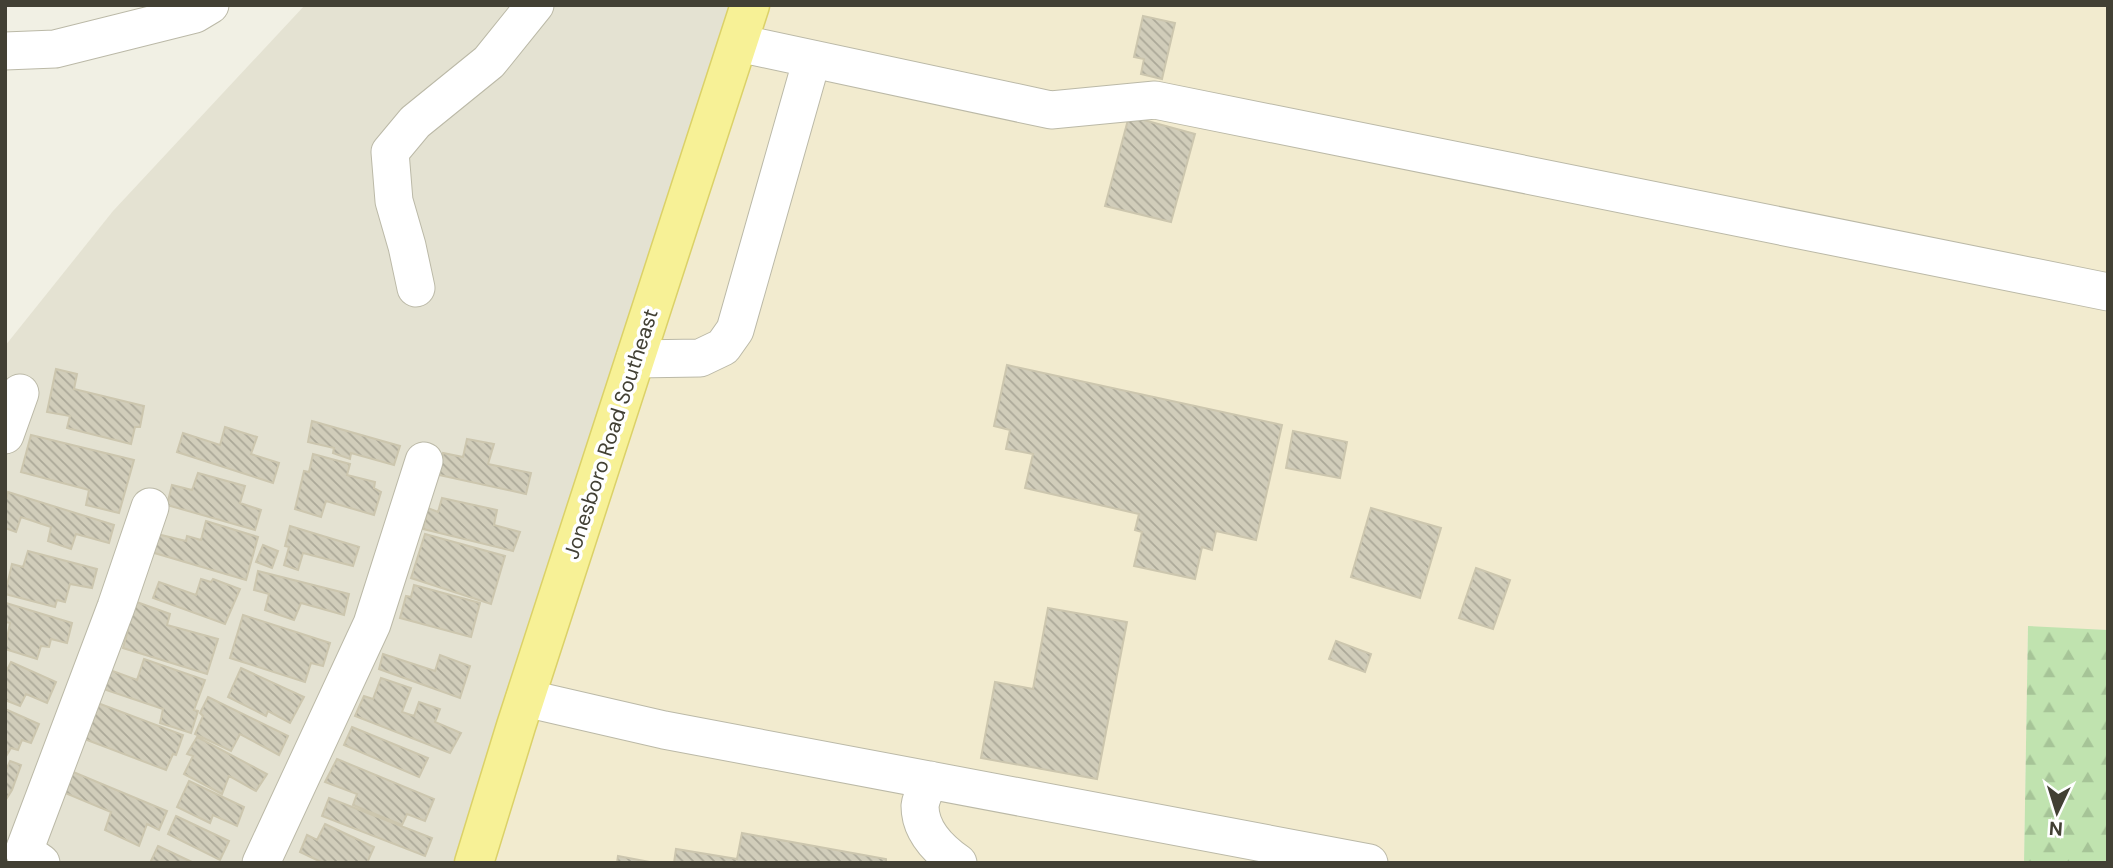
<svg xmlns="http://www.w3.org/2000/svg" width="2113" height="868" font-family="'DM Sans',sans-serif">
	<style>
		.residential { fill: #e4e2d2 }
		.commercial { fill: #f2ebcf }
		.forest { fill: url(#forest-firs) }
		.building { fill: url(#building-back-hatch); stroke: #ccc6ae; stroke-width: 2 }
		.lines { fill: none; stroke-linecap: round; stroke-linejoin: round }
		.minor-casing { stroke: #bbb9a7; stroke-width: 39 }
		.major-casing { stroke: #dbd168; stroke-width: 41 }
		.minor { stroke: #fff; stroke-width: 37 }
		.major { stroke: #f7f196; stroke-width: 38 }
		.labels { text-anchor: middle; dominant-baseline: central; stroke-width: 7; stroke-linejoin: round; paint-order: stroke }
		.street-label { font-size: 21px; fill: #424034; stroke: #fff }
	</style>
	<defs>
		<pattern id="forest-firs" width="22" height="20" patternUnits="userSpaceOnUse" patternTransform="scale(1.75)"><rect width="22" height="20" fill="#c0e3af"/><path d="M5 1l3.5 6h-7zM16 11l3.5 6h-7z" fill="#a6c497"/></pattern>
		<pattern id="building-back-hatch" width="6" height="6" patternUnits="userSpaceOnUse" patternTransform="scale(1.75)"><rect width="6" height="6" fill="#d1cdba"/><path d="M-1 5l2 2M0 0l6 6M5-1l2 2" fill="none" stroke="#aba898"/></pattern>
	</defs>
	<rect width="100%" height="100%" fill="#f1f0e4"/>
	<!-- residential -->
	<path class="residential" d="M305 5H747L457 863H5V346L113 211Z"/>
	<!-- commercial -->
	<path class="commercial" d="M747 5H2108V630L2028 627 2024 863H457Z"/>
	<!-- forest -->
	<path class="forest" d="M2028 626 2108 630V863H2024Z"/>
	<!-- building -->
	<path class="building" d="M1143 16 1175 23 1162 79 1141 74 1144 59 1134 57Z
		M1129 116 1195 134 1171 222 1105 206Z
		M1007 365 1282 425 1256 540 1216 531 1212 550 1202 547 1195 579 1134 566 1142 532 1135 530 1139 514 1025 488 1033 454 1006 449 1010 430 994 426Z
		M56 369 77 374 74 389 144 406 140 427H135L131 444 67 428 70 416 47 412Z
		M312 421 400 446 394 465 351 453 350 459 333 453 334 448 308 442Z
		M225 427 257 437 251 454 279 463 273 483 177 452 183 433 220 445Z
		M1293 431 1347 442 1340 478 1286 468Z
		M31 435 134 460 119 513 86 505 89 490 21 472Z
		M467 439 494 444 488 464 531 473 526 494 439 475 443 453 463 457Z
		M313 454 350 464 347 475 375 482 374 488 381 492 374 515 326 501 321 517 295 509 304 471 309 472Z
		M198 473 245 486 240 503 261 510 255 530 167 505 172 485 192 490Z
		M8 492 114 525 109 543 76 534 71 549 48 541 51 527 21 517 16 532 5 528V503Z
		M442 498 497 510 494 525 520 532 513 551 423 529 428 508 438 512Z
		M1371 508 1441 528 1420 598 1351 577Z
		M206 521 258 537 246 580 151 552 157 534 186 541 187 536 201 540Z
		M290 526 359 547 353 566 303 553 298 570 284 565 289 547 285 546Z
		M425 534 505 556 491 604 411 578Z
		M263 545 278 551 272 568 256 562Z
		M28 551 97 569 92 588 70 584 65 602 57 600 55 607 5 594 12 564 23 567Z
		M1476 568 1510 580 1493 629 1459 618Z
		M258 571 349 594 344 615 301 603 294 620 265 610 269 594 254 590Z
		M201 579 211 582 213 579 240 589 225 624 153 598 159 582 196 595Z
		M414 585 480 603 471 637 400 618 406 596 411 597Z
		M131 600 170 614 167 625 218 639 207 674 123 648 128 630 122 627Z
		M6 603 72 623 67 643 51 639 49 647 41 646 37 659 5 649 10 623 5 622Z
		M1048 608 1127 622 1097 779 981 758 995 682 1033 689Z
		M243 615 330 643 323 666 311 663 305 682 230 658Z
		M1336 641 1371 654 1365 672 1329 659Z
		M383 654 435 671 440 655 470 666 460 698 379 669Z
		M144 659 205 680 194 710 198 711 191 733 160 723 163 709 103 689 110 670 137 680Z
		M11 662 56 682 47 703 26 694 20 706 5 700V674Z
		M241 668 304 697 290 723 268 711 266 716 228 697Z
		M381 678 411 688 402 712 414 716 419 702 440 709 435 722 461 733 450 753 355 716 364 696 373 699Z
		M208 697 288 736 279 755 240 734 231 751 195 734 203 716 200 713Z
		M95 702 183 735 176 755 173 754 166 770 79 737Z
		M5 709 39 724 31 743 22 740 18 750 11 748 5 758Z
		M352 727 428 758 419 777 344 745Z
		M197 737 267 774 256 791 229 776 222 794 184 774 193 756 187 754Z
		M337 759 434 799 425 821 407 814 402 825 353 805 357 794 325 782Z
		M10 761 21 765 12 790 5 801V767L7 768Z
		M66 769 167 811 159 830 147 824 139 846 105 830 111 812 58 790Z
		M189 781 244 807 237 826 213 815 210 823 177 807Z
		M329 798 432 838 425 856 322 816Z
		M176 816 229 841 220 860 168 834Z
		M325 824 374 847 367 863H323L300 852 307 835 317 840Z
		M742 833 886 859V863H674L676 849 737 859Z
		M158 846 194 863H150Z
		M618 856 655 863H617Z"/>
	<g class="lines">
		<defs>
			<path id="minor" d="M738 43 1051 110 1155 100 2108 292
				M5 51 55 49 195 14 210 5
				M416 288 407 246 394 201 390 152 415 122 489 62 535 5
				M635 359 700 358 723 347 735 330 812 59
				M5 435 20 393
				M525 698 664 730 1369 863
				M930 780C926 788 921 797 920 806 920 831 938 849 958 863
				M41 863 24 851 116 607 150 507
				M261 863 372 624 424 461"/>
			<path id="major" d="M474 863 516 726 750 5"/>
		</defs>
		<!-- minor casing -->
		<use href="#minor" class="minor-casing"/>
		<!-- major casing -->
		<use href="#major" class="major-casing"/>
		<!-- minor -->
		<use href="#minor" class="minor"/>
		<!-- major -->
		<use href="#major" class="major"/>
	</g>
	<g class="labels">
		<!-- street labels -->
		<g class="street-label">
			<text transform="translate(611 434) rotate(-72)">Jonesboro Road Southeast</text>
		</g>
	</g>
	<!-- border -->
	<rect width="2113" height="868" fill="none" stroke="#424034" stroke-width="14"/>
	<!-- north arrow -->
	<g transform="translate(2057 812) rotate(184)" stroke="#ffffff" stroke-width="5" paint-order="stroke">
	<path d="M0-5L12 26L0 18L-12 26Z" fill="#424034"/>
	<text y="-10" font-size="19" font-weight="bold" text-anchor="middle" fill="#424034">N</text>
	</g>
</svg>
